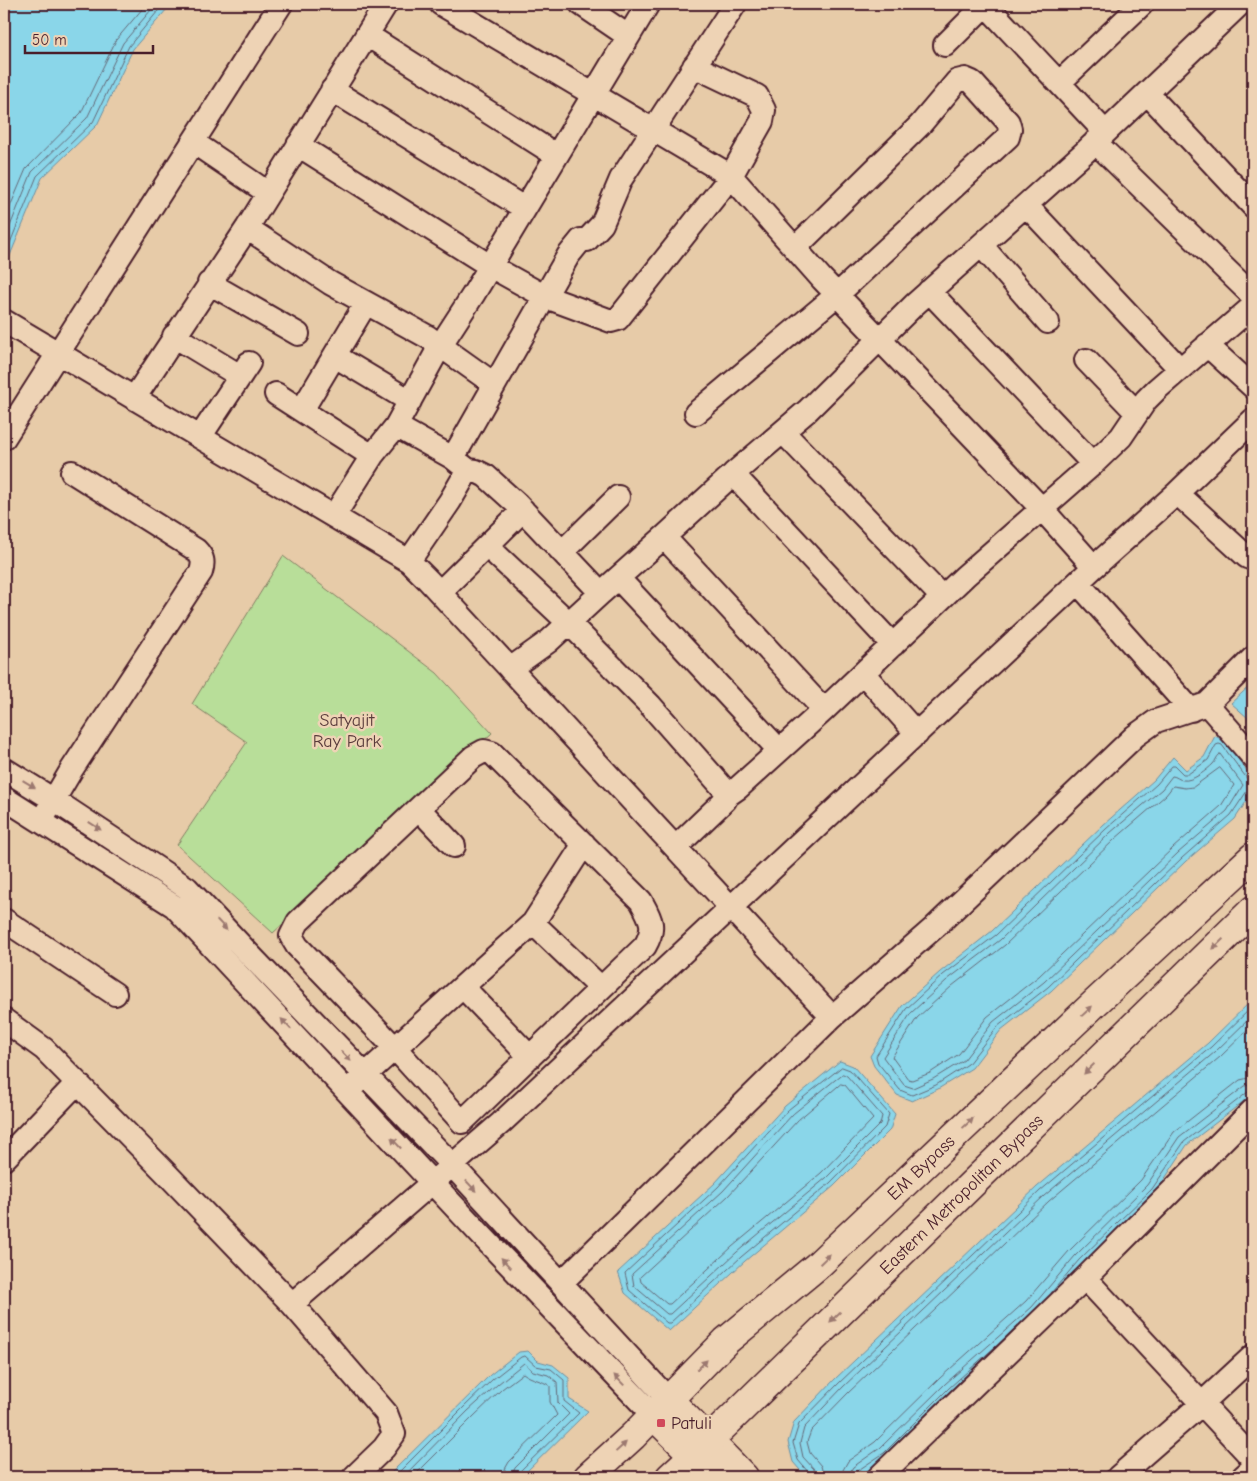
<svg xmlns="http://www.w3.org/2000/svg" width="1257" height="1481" font-family="'Comic Neue',sans-serif">
	<style>
		.green { fill: #b8de99; stroke: #817e62 }
		.water { fill: #8ad6e9; stroke: #708d9d }
		.lines { fill: none; stroke-linecap: round; stroke-linejoin: round }
		.shore { stroke: #646877; stroke-width: 1 }
		.minor-casing { stroke: #4a1f2b; stroke-width: 26 }
		.major-casing { stroke: #4a1f2b; stroke-width: 31 }
		.minor { stroke: #eed3b5; stroke-width: 22 }
		.major { stroke: #eed3b5; stroke-width: 28 }
		.oneway { fill: #9c7970 }
		.poi-dot { fill: #d1495b; stroke: #eed3b5; stroke-width: 2 }
		.labels { text-anchor: middle; dominant-baseline: central; stroke-width: 5; stroke-linejoin: round; paint-order: stroke }
		.park-label { font-size: 18px; fill: #5a3c3c; stroke: #eed3b5 }
		.street-label { font-size: 18px; fill: #4a1f2b; stroke: #eed3b5 }
		.poi-label { font-size: 18px; fill: #4a1f2b; stroke: #eed3b5; text-anchor: start }
	</style>
	<rect width="100%" height="100%" fill="#e7cba8"/>
	<filter id="ink" filterUnits="userSpaceOnUse"><feTurbulence type="fractalNoise" baseFrequency=".02" numOctaves="2"/><feDisplacementMap in="SourceGraphic" scale="10" xChannelSelector="R" yChannelSelector="G"/><feConvolveMatrix kernelMatrix="1 2 1 2 8 2 1 2 1" color-interpolation-filters="sRGB"/></filter>
	<g filter="url(#ink)">
		<!-- green -->
		<path class="green" d="M283 556 437 673 492 733 273 933 177 845 247 742 192 704Z"/>
		<!-- water -->
		<path class="water" d="M4 4H160L167 9 133 49 97 125 42 178 4 270Z
			M1253 683V742L1252 740 1248 718 1231 703Z
			M1215 736 1225 741 1253 779V791L1235 819 1186 861 1051 991 1001 1030 972 1068 938 1089 912 1101 897 1095 874 1066 870 1056 902 1006 940 972 992 931 1103 825 1154 780 1173 757 1186 770 1204 757Z
			M1253 999V1094L1187 1145 1156 1192 1083 1264 1040 1315 887 1457 858 1477H806L793 1462 788 1442 794 1422 835 1379 1037 1187 1208 1043Z
			M840 1061 853 1066 895 1114 890 1130 834 1186 745 1261 669 1331 625 1293 618 1272 715 1183 785 1106Z
			M528 1351 538 1361 553 1365 569 1378V1399L588 1411 521 1477H387L490 1375 519 1352Z"/>
		<g class="lines">
			<!-- shore -->
			<path class="shore" d="M4 221 26 169 81 113 116 40 143 8 144 4
				M4 241 32 172 87 118 123 43 151 10V4
				M4 258 37 176 93 122 129 46 158 11V4
				M1220 754 1243 785 1227 811 1178 853 1044 982 993 1022 964 1060 933 1079 913 1088 904 1085 883 1057 911 1013 947 980 1000 940 1110 833 1162 789 1172 776C1176 776 1179 780 1183 780 1192 782 1207 770 1213 764 1216 761 1216 757 1220 754Z
				M1220 768 1234 785 1221 806 1173 848 1039 976 987 1017 959 1054 930 1073 912 1080 908 1079 892 1057 917 1018 952 986 1005 945 1115 839 1166 795 1173 786 1185 788 1193 787Z
				M1253 782 1248 780 1222 745 1219 744 1216 745 1208 760 1188 774H1183L1175 766H1172L1157 784 1106 829 996 935 943 975 906 1009 876 1056 878 1063 900 1090 912 1095 936 1085 968 1064 997 1027 1048 987 1182 858 1231 815 1247 791 1253 789
				M842 1067 850 1070 889 1114 885 1127 830 1183 741 1257 670 1323H667L629 1290 625 1273 718 1187 788 1110Z
				M843 1074 847 1076 882 1116 880 1124 826 1178 737 1252 670 1314H667L634 1286 632 1274 723 1191 793 1114Z
				M841 1084 845 1085 873 1119 821 1173 732 1247 670 1304H667L641 1282 640 1277 728 1196 798 1120Z
				M1051 1293 1079 1260 1152 1189 1184 1142 1248 1092 1253 1091
				M394 1477 464 1407 493 1379 521 1357 525 1356 536 1366 551 1369 564 1380V1401L579 1413 519 1472 518 1477
				M403 1477 468 1411 498 1384 524 1363 533 1371 548 1375 557 1382 558 1403 569 1414 515 1468 511 1477
				M413 1477 473 1417 502 1389 523 1373C532 1380 542 1380 550 1386V1402L557 1415 509 1462 505 1469 504 1477
				M810 1477 809 1473 798 1460 793 1443 799 1424 839 1383 1040 1191 1211 1047 1253 1006
				M816 1477 814 1469 803 1457 800 1443 804 1428 843 1387 1044 1196 1215 1052 1253 1015
				M824 1477 821 1466 810 1453 807 1442 811 1431 848 1393 1049 1201 1220 1057 1253 1025
				M842 1477 843 1470 848 1461 875 1442 940 1378 1026 1301 1069 1251 1141 1180 1174 1132 1240 1080 1253 1077
				M849 1477 850 1472 853 1467 880 1448 945 1384 1032 1307 1075 1256 1147 1185 1179 1137 1245 1086 1253 1084
				M855 1477 857 1471 884 1453 949 1388 996 1346"/>
			<defs>
				<path id="minor" d="M441 4 731 176 822 279 1042 509 1094 567
					M581 4 628 36
					M985 4 1105 132
					M367 35 556 155
					M945 45 986 4
					M1059 83 1142 4
					M332 90 524 208
					M1147 93 1253 206
					M193 142 268 193
					M1095 142 1253 296
					M298 145 490 266 546 297 611 321 618 319 731 176 762 121 764 110 757 96 694 66
					M1026 205 1180 369
					M247 228 330 283 428 337 494 384
					M981 245 1048 322
					M209 283 298 334
					M929 291 1093 464
					M4 321 409 561 428 580 832 1017
					M174 336 240 376
					M1207 345 1253 387
					M335 356 410 401
					M1086 360 1137 413
					M276 394 372 456
					M135 397 247 228 386 4
					M302 410 366 303
					M696 413 838 294 1008 137 1010 129 1008 122 972 82 965 79 957 81 920 125 795 248
					M396 426 453 458 468 470 476 471 486 476 517 504 601 593 664 537 824 710 863 673 917 734
					M783 432 942 597
					M200 437 249 363
					M4 438 281 4
					M453 458 568 256 581 240H587L602 224 621 179 735 4
					M733 474 893 645
					M1177 493 1247 557 1253 559
					M334 516 372 456 396 426 440 346 473 295 648 4
					M664 537 733 474 807 411 914 305 1085 152 1240 4
					M487 546 569 623 651 706 724 789 728 795 725 800 676 847
					M562 552 618 497
					M409 561 450 501 468 470
					M618 578 779 750
					M1078 583 1191 710
					M440 592 523 510
					M1253 658 1207 704 1253 757
					M510 669 549 641 601 593
					M863 673 965 576 1093 464 1121 437 1146 400 1157 389 1253 306
					M484 751 492 753 505 766 641 901C651 919 656 927 645 946L462 1122 394 1047 297 946 291 936 298 922 473 757Z
					M4 769 54 800 187 888 248 953 452 1165 668 1399
					M728 795 738 788 824 710
					M4 798 174 906 482 1236 653 1415
					M419 809 454 846
					M46 813 72 769 201 572C204 562 203 557 196 550L72 472
					M4 920 115 994
					M533 923 601 988
					M463 987 530 1057
					M4 1020 44 1049 164 1171 292 1304 386 1413 394 1434 384 1448 354 1477
					M354 1085 533 923 584 844
					M4 1159 77 1083
					M1085 1278 1253 1459
					M561 1283 832 1017 935 927 1135 736 1156 721 1207 704
					M292 1304 501 1123 1094 567 1177 493 1253 420
					M879 1477 1085 1278 1253 1110
					M1118 1477 1197 1408 1253 1356
					M1243 1477 1253 1468"/>
				<g id="major">
					<path d="M668 1399 744 1477"/>
					<path d="M653 1415 716 1477"/>
					<path id="s1" d="M588 1477 633 1436 726 1341 817 1266 1095 1003 1253 857"/>
					<path id="s2" d="M670 1477 694 1455 1253 910"/>
				</g>
			</defs>
			<!-- minor casing -->
			<use href="#minor" class="minor-casing"/>
			<!-- major casing -->
			<use href="#major" class="major-casing"/>
			<!-- minor -->
			<use href="#minor" class="minor"/>
			<!-- major -->
			<use href="#major" class="major"/>
		</g>
		<!-- one-way arrows -->
		<defs><path id="oneway-solid" d="M-6-.8H1V-3.2L6.5 0L1 3.2V.8H-6Z" transform="scale(1.25)"/></defs>
		<g class="oneway">
			<use href="#oneway-solid" transform="translate(29 784) rotate(31)"/>
			<use href="#oneway-solid" transform="translate(95 826) rotate(33)"/>
			<use href="#oneway-solid" transform="translate(222 925) rotate(47)"/>
			<use href="#oneway-solid" transform="translate(1218 944) rotate(136)"/>
			<use href="#oneway-solid" transform="translate(1087 1011) rotate(-43)"/>
			<use href="#oneway-solid" transform="translate(286 1024) rotate(-133)"/>
			<use href="#oneway-solid" transform="translate(346 1056) rotate(46)"/>
			<use href="#oneway-solid" transform="translate(1089 1069) rotate(136)"/>
			<use href="#oneway-solid" transform="translate(968 1123) rotate(-43)"/>
			<use href="#oneway-solid" transform="translate(396 1143) rotate(-133)"/>
			<use href="#oneway-solid" transform="translate(471 1186) rotate(47)"/>
			<use href="#oneway-solid" transform="translate(825 1259) rotate(-44)"/>
			<use href="#oneway-solid" transform="translate(506 1263) rotate(-133)"/>
			<use href="#oneway-solid" transform="translate(835 1317) rotate(136)"/>
			<use href="#oneway-solid" transform="translate(702 1365) rotate(-45)"/>
			<use href="#oneway-solid" transform="translate(619 1380) rotate(-134)"/>
			<use href="#oneway-solid" transform="translate(621 1447) rotate(-43)"/>
		</g>
	</g>
	<!-- markers -->
	<rect class="poi-dot" x="656" y="1418" width="10" height="10" rx="2.5"/>
	<g class="labels">
		<!-- park labels -->
		<g class="park-label">
			<text x="347" y="720">Satyajit<tspan x="347" dy="21">Ray Park</tspan></text>
		</g>
		<!-- street labels -->
		<g class="street-label">
			<text stroke="none"><textPath href="#s1" startOffset="455">EM Bypass</textPath></text>
			<text stroke="none"><textPath href="#s2" startOffset="406">Eastern Metropolitan Bypass</textPath></text>
		</g>
		<!-- poi labels -->
		<g class="poi-label">
			<text x="671" y="1423">Patuli</text>
		</g>
	</g>
	<!-- margin -->
	<rect width="1257" height="1481" fill="none" stroke="#eed3b5" stroke-width="20"/>
	<rect x="10" y="10" width="1237" height="1461" fill="none" stroke="#4a1f2b" stroke-width="2" filter="url(#ink)"/>
	<!-- scale -->
	<path d="M25 45v8h128v-8" fill="none" stroke="#4a1f2b" stroke-width="2.5"/>
	<text x="32" y="45" font-size="15" fill="#4a1f2b" stroke="#eed3b5" stroke-width="4" paint-order="stroke">50 m</text>
</svg>
